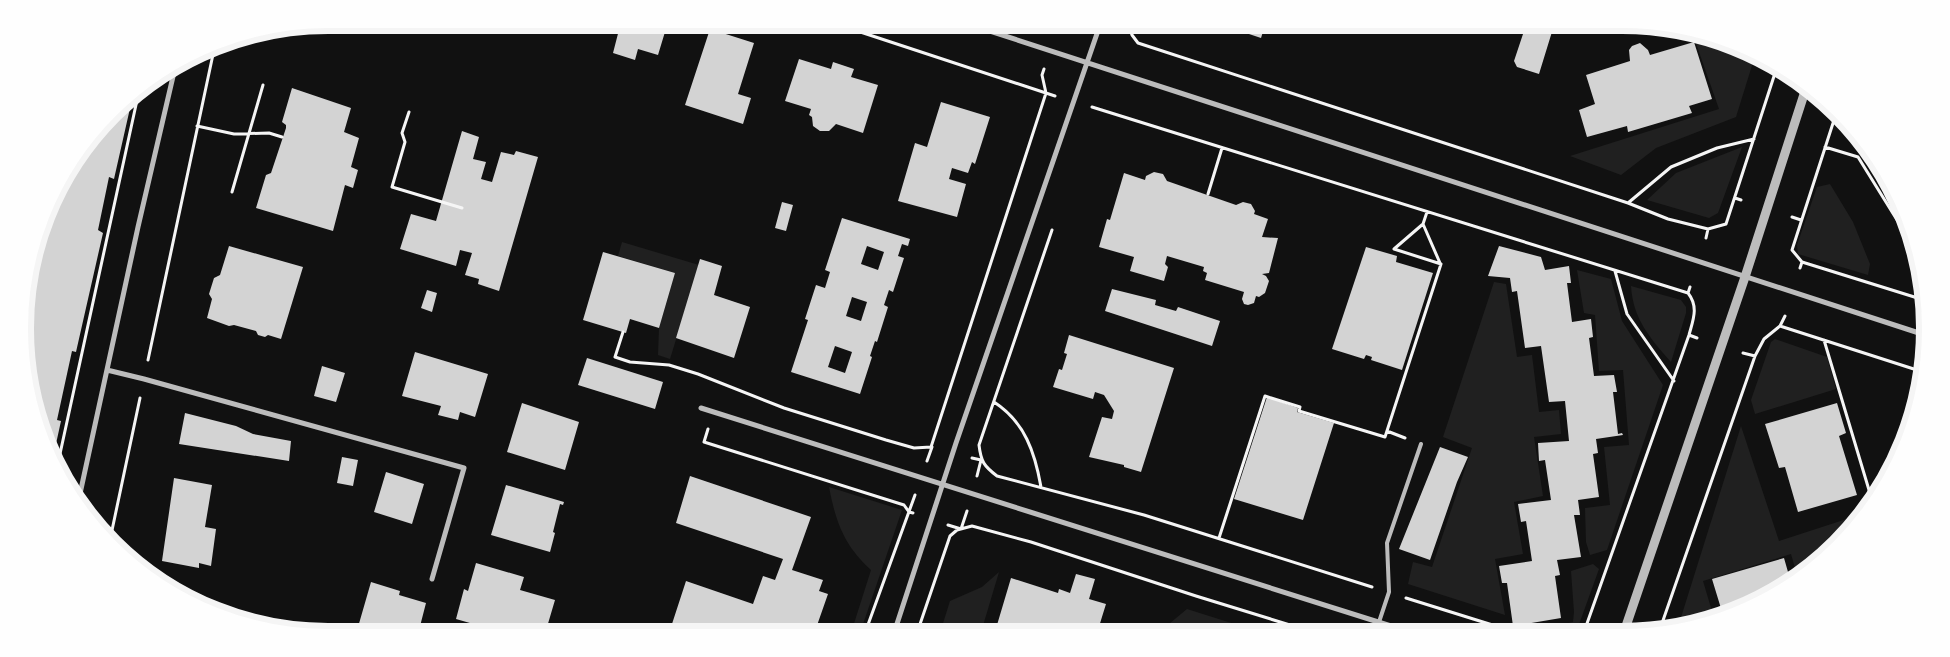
<svg xmlns="http://www.w3.org/2000/svg" width="1950" height="657" font-family="'IBM Plex Sans',sans-serif">
	<style>
		.green { fill: #202020 }
		.building { fill: #d3d3d3; fill-rule: evenodd }
		.lines { fill: none; stroke-linecap: round; stroke-linejoin: round }
		.path { stroke: #f5f5f5; stroke-width: 3 }
		.service { stroke: #bcbcbc; stroke-width: 4 }
		.minor { stroke: #bcbcbc; stroke-width: 5 }
		.tertiary { stroke: #bcbcbc; stroke-width: 9 }
		.rim { fill: none; stroke: #f5f5f5; stroke-width: 6 }
	</style>
	<rect width="100%" height="100%" fill="#111"/>
	<!-- green -->
	<path class="green" d="M1692 32 1700 33 1754 59 1736 117 1656 148 1621 175 1570 156 1719 109Z
		M1742 147 1718 213 1709 218 1647 200 1676 173Z
		M1830 184 1853 222 1870 264 1868 275 1798 254 1797 245 1817 187Z
		M622 242 699 265 670 359 658 355 659 328 675 273 618 256Z
		M1577 270 1611 279 1622 321 1663 385 1607 550 1590 555 1586 542 1585 508 1610 505 1604 447 1629 445 1623 370 1599 371 1595 315 1584 313Z
		M1494 282 1506 284 1517 357 1532 355 1539 412 1559 410 1561 434 1534 437 1543 496 1514 502 1523 554 1495 559 1505 615 1408 584 1413 562 1432 567 1472 448 1443 437Z
		M1631 286 1681 300 1686 307V313L1671 362C1650 338 1633 319 1631 286Z
		M1775 339 1827 357 1836 389 1755 414 1751 400 1771 342Z
		M1741 426 1779 541 1859 515 1823 558 1797 575 1791 554 1703 581 1714 618 1678 627Z
		M829 487 902 510 860 633H851L871 570C844 545 836 523 829 487Z
		M1593 564 1599 569 1577 630 1574 632H1546L1537 630 1573 622 1574 612 1571 571Z
		M999 572 982 629 996 633H940L950 601 982 587Z
		M1187 609 1263 633H1158Z"/>
	<!-- building -->
	<path class="building" d="M328 22H368L364 34 326 23Z
		M621 22H668L658 55 638 49 635 60 613 53Z
		M1193 22H1266L1261 38 1219 24 1216 30Z
		M1527 22H1555L1539 74 1517 67 1514 61Z
		M710 29 754 43 738 94 751 98 743 124 685 105Z
		M1694 42 1712 99 1689 106 1692 113 1628 132 1627 126 1587 137 1579 110 1595 104 1586 75 1630 61 1629 50 1632 46 1640 43 1648 50 1650 55Z
		M799 59 831 69 833 62 854 69 851 77 878 85 863 133 836 124 829 131H820L813 126 812 117 809 115 811 109 785 101Z
		M292 88 351 108 344 132 359 138 351 167 358 170 353 188 345 185 333 231 256 208 266 175 271 173 286 128V125L282 122Z
		M133 95 114 179 109 177 98 230 103 233 76 352 72 351 57 420 61 421 54 453 33 407 25 289 54 193 127 99Z
		M941 102 990 117 975 164 972 162 968 173 952 168 949 179 966 184 957 217 898 201 915 143 927 147Z
		M462 131 479 137 473 159 486 162 481 179 492 182 501 152 514 155 516 151 538 157 499 291 478 284 479 279 465 275 472 253 460 250 456 266 400 249 411 214 436 221Z
		M1864 150 1886 175 1897 207 1863 154Z
		M1154 172 1163 174 1167 181 1236 205 1243 202 1251 204 1255 211 1254 214 1268 219 1262 237 1278 238 1269 273 1262 274 1266 276 1269 281 1265 293 1259 297 1256 296 1254 303 1248 305 1244 304 1242 299 1244 292 1205 280 1207 273 1203 271 1204 267 1167 256 1165 264 1168 267 1164 281 1130 271 1134 257 1099 247 1107 219 1110 220 1124 173 1145 180 1146 176Z
		M782 202 793 205 786 231 775 228Z
		M842 218 910 239 908 246 902 244 898 256 904 258 893 292 889 290 884 305 888 307 877 342 875 341 870 356 872 357 860 394 791 372 808 320 805 319 816 285 825 288 830 272 825 270ZM867 246 884 252 878 270 861 264ZM852 297 867 302 861 321 846 316ZM835 346 852 352 845 373 828 367Z
		M229 246 303 267 281 339 268 335 265 337 258 335 256 331 234 325 229 326 207 318 212 299 209 294 214 278 220 275Z
		M1499 246 1541 257 1545 270 1569 266 1571 283H1567L1572 322 1591 319 1593 337 1589 338 1594 376 1614 375 1617 392H1613L1618 434 1622 433 1623 435 1596 439 1598 453 1593 454 1599 497 1578 500 1580 515H1574L1581 557 1557 560 1560 575 1555 576 1561 618 1513 626 1507 583H1502L1499 566 1532 561 1526 521 1521 522 1518 504 1551 500 1545 460 1539 461 1538 443 1569 441 1565 401 1549 402 1541 346 1525 348 1517 291 1512 292 1510 278 1488 276Z
		M1366 247 1397 256 1396 262 1433 273 1402 370 1371 360 1372 357 1366 355 1364 359 1332 349Z
		M603 252 675 273 659 328 630 319 626 333 583 320Z
		M700 259 722 266 714 295 750 307 734 358 676 338Z
		M1112 289 1156 300 1155 305 1176 311 1178 307 1220 321 1212 346 1105 311Z
		M427 290 437 293 432 312 421 308Z
		M1069 335 1174 368 1141 472 1124 467V465L1089 457 1102 417 1112 419 1114 411 1104 395 1095 392 1093 399 1053 387 1059 369 1062 370 1067 354 1064 353Z
		M415 352 488 374 475 417 460 412 458 420 438 415 441 406 402 396Z
		M587 358 663 382 655 409 578 385Z
		M322 366 345 373 336 402 314 396Z
		M1267 397 1298 408 1297 412 1334 423 1303 520 1234 499Z
		M522 403 579 422 565 470 507 452Z
		M1837 403 1846 433 1839 436 1857 495 1798 512 1785 467 1779 468 1765 424Z
		M185 413 236 426 253 434 291 441 289 461 179 444Z
		M1440 447 1468 457 1457 482 1430 560 1399 549Z
		M342 457 358 460 353 486 337 483Z
		M386 472 424 484 412 524 374 512Z
		M690 476 811 517 792 570 823 580 819 591 828 594 814 634H691L671 627 686 581 753 604 763 576 775 580 783 559 676 523Z
		M174 478 212 485 205 527 216 529 211 566 199 563V568L162 561Z
		M506 485 564 502 563 505 560 504 553 532 555 533 550 552 491 535Z
		M1784 558 1790 579 1739 611 1723 615 1712 579Z
		M476 563 524 577 520 590 555 600 547 627 551 630 552 634H508L456 619 464 589 468 591Z
		M1076 574 1095 579 1089 599 1106 604 1097 633H1025L997 625 1011 578 1058 593 1059 589 1070 593Z
		M371 582 400 591 399 595 426 603 418 634H356Z"/>
	<g class="lines">
		<!-- path -->
		<path class="path" d="M830 22 1055 96
			M1119 23 1129 26 1132 35 1138 43 1628 203 1668 219 1708 229
			M1054 31 1057 22
			M1092 107 1688 293C1699 307 1693 320 1689 335L1584 632
			M409 112 402 133 405 142 392 187 462 208
			M197 126 234 134 269 133 282 137
			M1825 147 1858 157 1907 236
			M232 192 263 85
			M1208 194 1222 148
			M1735 198 1741 200
			M1628 203 1671 167 1717 148 1754 139
			M1792 217 1801 220
			M1423 224 1440 263
			M1052 230 979 445C981 462 984 466 997 476L1144 515 1372 587
			M1706 238 1708 229 1726 224 1776 70
			M1802 262 1924 300
			M1800 268 1802 262 1792 250 1835 117
			M1615 271 1627 314 1674 381
			M1688 293 1690 287
			M1780 326 1785 316
			M623 332 615 357 630 362 669 365 698 374 784 408 886 440 914 448 931 447 1046 93 1042 75 1044 69
			M1689 335 1697 338
			M1824 340 1872 500
			M1743 353 1755 356
			M148 360 215 45
			M994 402C1025 422 1035 453 1041 487
			M708 429 704 442 904 505 909 512 913 513
			M1387 431 1405 438
			M972 458 981 460 977 476
			M927 461 932 447
			M58 463 139 91
			M948 525 961 529 967 511
			M111 535 140 398
			M1219 538 1265 396 1300 407 1299 411 1385 437 1441 264 1394 249 1423 224 1427 212
			M1406 598 1515 632
			M1659 632 1755 356 1764 339 1780 326 1920 371
			M865 633 915 495
			M917 633 950 536 957 530 972 526 1031 542 1196 596 1316 633"/>
		<!-- service -->
		<path class="service" d="M1909 428 1918 399
			M1379 622 1389 592 1387 543 1421 444"/>
		<!-- minor -->
		<path class="minor" d="M962 22 1922 334
			M107 370 144 379 464 468 432 579
			M701 408 1410 632
			M78 503 138 227 175 68
			M894 633 956 443 1101 22"/>
		<!-- tertiary -->
		<path class="tertiary" d="M1624 632 1745 277 1807 85"/>
	</g>
	<!-- crop -->
	<path d="M0 0H1950V657H0ZM328 31H1622A297 297 0 0 1 1919 328V329A297 297 0 0 1 1622 626H328A297 297 0 0 1 31 329V328A297 297 0 0 1 328 31Z" fill="#fefefe" fill-rule="evenodd"/>
	<path class="rim" d="M328 31H1622A297 297 0 0 1 1919 328V329A297 297 0 0 1 1622 626H328A297 297 0 0 1 31 329V328A297 297 0 0 1 328 31Z"/>
</svg>
